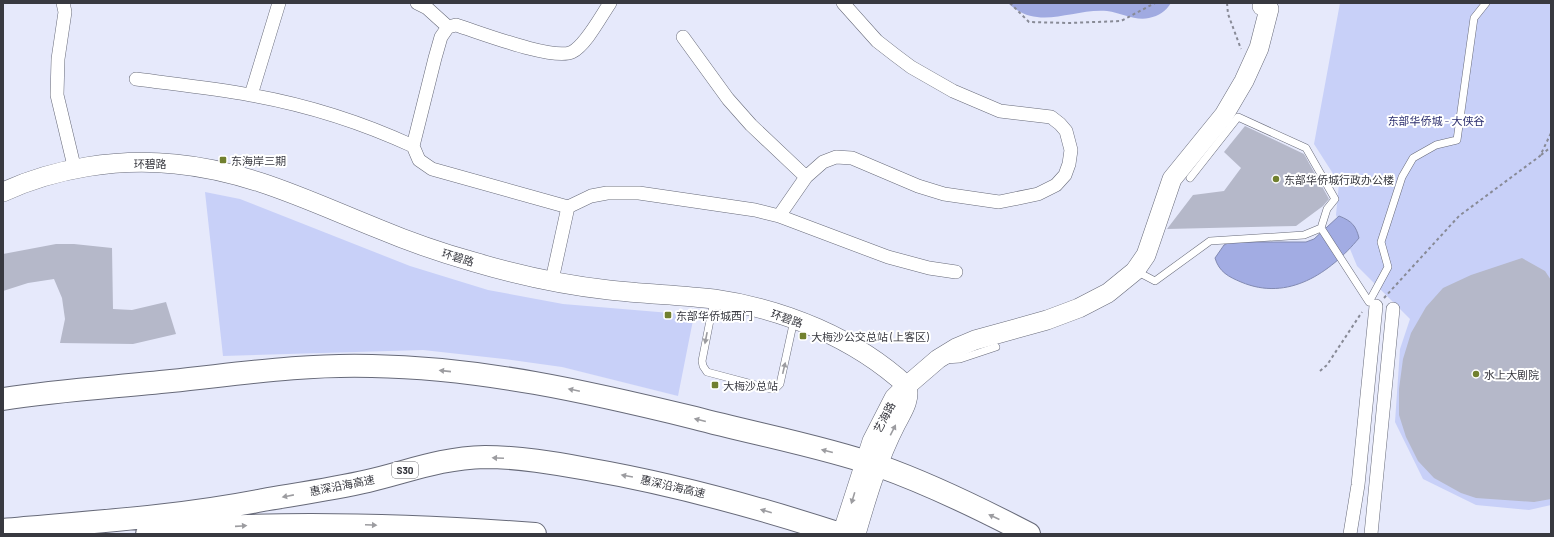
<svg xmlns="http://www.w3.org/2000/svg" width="1554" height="537" font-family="Barlow,'Noto Sans SC',sans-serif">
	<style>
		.green { fill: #c8d0f8 }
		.forest { fill: #a0aae1 }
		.water { fill: #a2ace3; stroke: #828ab2 }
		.building { fill: #b5b8c9 }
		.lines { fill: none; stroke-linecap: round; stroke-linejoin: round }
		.lane-casing { stroke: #676a79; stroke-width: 8 }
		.street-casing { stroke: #676a79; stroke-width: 14 }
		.secondary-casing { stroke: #676a79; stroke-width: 20 }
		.highway-casing { stroke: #676a79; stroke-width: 24 }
		.path { stroke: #888a96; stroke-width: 2; stroke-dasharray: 3 3; stroke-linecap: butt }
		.lane { stroke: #fff; stroke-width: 7 }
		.street { stroke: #fff; stroke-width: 13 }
		.secondary { stroke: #fff; stroke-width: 19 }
		.highway { stroke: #fff; stroke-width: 22 }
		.oneway { fill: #9c9ca0 }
		.poi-dot { fill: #71802f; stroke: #fff; stroke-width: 1.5 }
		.labels { text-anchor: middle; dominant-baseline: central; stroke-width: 4; stroke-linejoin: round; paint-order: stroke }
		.shield { fill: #fff; stroke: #747479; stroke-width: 1 }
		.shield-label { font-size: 10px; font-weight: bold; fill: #383940 }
		.park-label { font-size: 11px; fill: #2c2f6f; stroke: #fff }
		.poi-label { font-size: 11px; fill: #383940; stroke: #fff; text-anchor: start }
		.street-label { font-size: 11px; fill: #383940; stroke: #fff }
	</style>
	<rect width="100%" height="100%" fill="#e6e9fb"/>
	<!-- green -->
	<path class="green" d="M1340 3H1551V505L1529 510 1476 505 1423 479 1395 422 1400 349 1410 319 1357 266 1336 215 1339 183 1314 144Z
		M205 192 240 199 410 266 488 290 563 304 694 315 678 396 562 367 504 359 423 350 223 356Z"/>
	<!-- forest -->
	<path class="forest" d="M1008 3H1171C1166 11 1159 16 1149 18 1135 21 1122 13 1107 11 1072 8 1038 32 1008 3Z"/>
	<!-- water -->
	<path class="water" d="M1339 216C1352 221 1356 226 1359 238 1330 273 1288 302 1241 282 1229 277 1219 272 1215 258L1224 245 1230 242H1306L1314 239Z"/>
	<!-- building -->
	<path class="building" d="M1245 126 1304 154 1329 199 1323 206 1296 226 1167 229 1193 195 1224 191 1241 168 1224 152Z
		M56 244H74L112 248 113 309 132 310 166 302 176 334 133 344 60 343 65 319 62 298 54 279 28 283 3 291V254Z
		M1522 258 1545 271 1551 280V499L1534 502 1476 498 1461 493 1434 478 1418 461 1406 437 1399 415V389L1403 359 1411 333 1426 307 1443 288 1471 275Z"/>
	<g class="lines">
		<defs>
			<path id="lane" d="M1321 228 1369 302 1388 267 1381 242 1402 177 1413 158 1436 145 1457 140 1474 18 1486 3
				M1136 271 1155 281 1210 241 1304 235 1321 228 1327 209 1335 199 1306 148 1238 117 1190 178
				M714 300 702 361 703 366 707 372 771 389H775L780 384 794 320
				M945 360 960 359 996 347"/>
			<path id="street" d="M63 3 65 12 58 59 57 95 75 170
				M417 3 427 8 448 27
				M683 37 728 99 751 125 806 177
				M136 79C174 84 213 88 251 95 307 105 361 122 413 146
				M251 95 279 3
				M568 207 591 196 607 193H639L755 210 779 216 888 257 929 268 956 272
				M779 216 806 177 823 162 836 157 852 158 918 186 944 194 999 202 1038 194 1056 185 1065 175 1069 164 1071 150 1066 131 1060 124 1051 117 1000 111 953 91 911 67 895 55 877 41 843 3
				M552 280 568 207 432 169 419 160 413 146 435 58 441 37 448 27 456 25C479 32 553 61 572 52 586 45 601 16 610 3
				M1350 534 1358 485 1376 306
				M1371 534 1393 309"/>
			<path id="secondary" d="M3 192C55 168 118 158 175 164 250 171 311 202 379 229 410 242 442 253 474 262 518 275 564 285 609 290 644 294 679 295 714 299 784 309 855 338 907 386
				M842 534 872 441 894 398 902 390 938 359 956 348 975 340 1047 320 1079 308 1108 293 1135 271 1146 255 1172 179 1224 115 1244 81 1259 48 1269 9 1262 6 1263 3
				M856 534C867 496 878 459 896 424 902 412 911 400 907 386"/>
			<path id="highway" d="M3 399C59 390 115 387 171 381 239 374 303 364 372 366 482 368 589 392 695 418 755 434 821 446 879 466 930 484 981 509 1029 534
				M3 530C90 522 177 517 263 500 298 494 333 489 368 481 410 471 441 458 485 457 519 457 554 463 587 469 674 484 757 507 840 534
				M147 534C180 531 213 527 247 526 343 523 439 527 535 534"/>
		</defs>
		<!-- lane casing -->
		<use href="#lane" class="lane-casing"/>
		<!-- street casing -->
		<use href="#street" class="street-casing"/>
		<!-- secondary casing -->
		<use href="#secondary" class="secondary-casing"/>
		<!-- highway casing -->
		<use href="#highway" class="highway-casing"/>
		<!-- path -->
		<path class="path" d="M1010 3 1029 22 1069 23 1121 21 1155 3
			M1227 3 1228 14 1241 49
			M1541 155 1551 147
			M1384 298 1459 216 1540 156 1551 133
			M1320 371 1327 365 1362 312"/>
		<!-- lane -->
		<use href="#lane" class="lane"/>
		<!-- street -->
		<use href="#street" class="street"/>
		<!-- secondary -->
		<use href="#secondary" class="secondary"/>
		<!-- highway -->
		<use href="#highway" class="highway"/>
	</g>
	<!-- one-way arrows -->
	<defs><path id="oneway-solid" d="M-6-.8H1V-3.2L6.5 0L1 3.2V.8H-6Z"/></defs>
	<g class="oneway">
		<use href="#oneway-solid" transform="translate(706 338) rotate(101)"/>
		<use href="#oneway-solid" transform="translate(784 368) rotate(-77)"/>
		<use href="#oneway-solid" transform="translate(445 371) rotate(-174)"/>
		<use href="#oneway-solid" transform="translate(574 390) rotate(-168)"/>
		<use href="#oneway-solid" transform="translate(700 420) rotate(-166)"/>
		<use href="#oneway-solid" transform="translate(893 430) rotate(-63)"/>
		<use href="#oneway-solid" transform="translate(827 451) rotate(-166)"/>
		<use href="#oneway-solid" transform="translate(498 458) rotate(-178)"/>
		<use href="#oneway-solid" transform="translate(627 476) rotate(-170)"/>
		<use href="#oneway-solid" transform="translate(288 496) rotate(169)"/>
		<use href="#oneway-solid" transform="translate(853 498) rotate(107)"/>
		<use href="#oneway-solid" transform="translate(766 511) rotate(-164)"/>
		<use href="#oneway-solid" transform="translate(994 517) rotate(-155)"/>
		<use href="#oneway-solid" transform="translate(371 525) rotate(2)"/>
		<use href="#oneway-solid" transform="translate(241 526) rotate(-4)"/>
	</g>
	<!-- markers -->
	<g class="poi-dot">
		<rect x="219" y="156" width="8" height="8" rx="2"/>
		<circle cx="1276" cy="179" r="4"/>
		<rect x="664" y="311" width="8" height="8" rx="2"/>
		<rect x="799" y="332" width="8" height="8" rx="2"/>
		<circle cx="1476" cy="374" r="4"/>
		<rect x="711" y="381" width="8" height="8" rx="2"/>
	</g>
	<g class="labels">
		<!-- shield labels -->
		<rect class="shield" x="392" y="462" width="26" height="16" rx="3"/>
		<g class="shield-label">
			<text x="405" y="470">S30</text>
		</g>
		<!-- park labels -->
		<g class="park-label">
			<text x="1436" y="120">东部华侨城 - 大侠谷</text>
		</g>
		<!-- poi labels -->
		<g class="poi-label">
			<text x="231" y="160">东海岸三期</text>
			<text x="1284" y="179">东部华侨城行政办公楼</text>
			<text x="676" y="315">东部华侨城西门</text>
			<text x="811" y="336">大梅沙公交总站 (上客区)</text>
			<text x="1484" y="374">水上大剧院</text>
			<text x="723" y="385">大梅沙总站</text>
		</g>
		<!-- street labels -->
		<g class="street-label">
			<text x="150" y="163">环碧路</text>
			<text transform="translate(458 257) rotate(17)">环碧路</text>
			<text transform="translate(787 318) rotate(19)">环碧路</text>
			<text transform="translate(884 417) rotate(-62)">艺海路</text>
			<text transform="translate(342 485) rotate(-11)">惠深沿海高速</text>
			<text transform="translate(673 486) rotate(13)">惠深沿海高速</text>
		</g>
	</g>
	<!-- border -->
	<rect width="1554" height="537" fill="none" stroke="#383940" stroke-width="8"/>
</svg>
